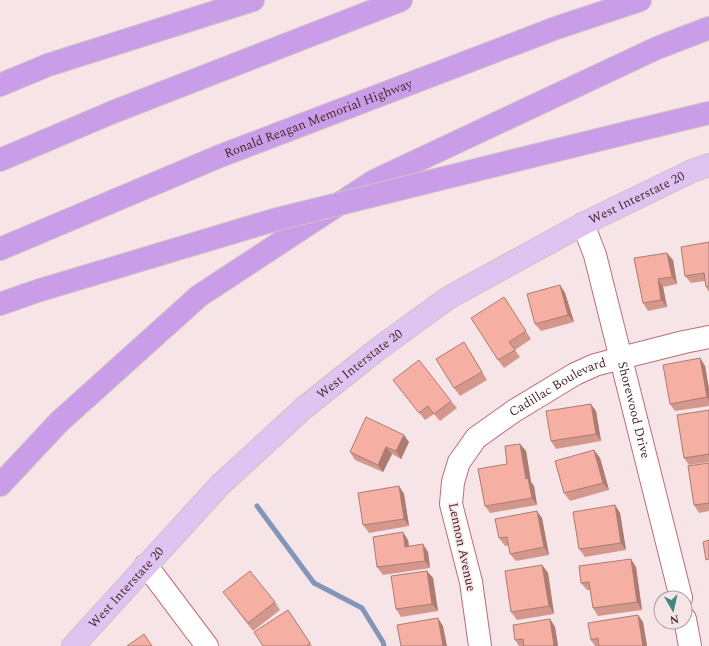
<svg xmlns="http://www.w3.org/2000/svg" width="709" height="646" font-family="Spectral,serif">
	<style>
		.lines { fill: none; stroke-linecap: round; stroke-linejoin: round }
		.stream { stroke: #8196b9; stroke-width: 5 }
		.minor-casing { stroke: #bd6c79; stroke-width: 24 }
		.major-casing { stroke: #cdc3c4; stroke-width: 24 }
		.highway-casing { stroke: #cdc3c4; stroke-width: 24 }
		.minor { stroke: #fff; stroke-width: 22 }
		.major { stroke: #dfc4f1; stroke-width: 22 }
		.highway { stroke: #c99de8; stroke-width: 22 }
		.highway-bridge-casing { stroke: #cdc3c4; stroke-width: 24; stroke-linecap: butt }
		.highway-bridge { stroke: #c99de8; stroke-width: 22 }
		.wall { fill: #d3978c }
		.shaded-wall { fill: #ac7b72 }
		.building { fill: #f5b0a3; stroke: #ac7b72 }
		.labels { text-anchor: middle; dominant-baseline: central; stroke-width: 3; stroke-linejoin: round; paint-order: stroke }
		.street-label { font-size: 13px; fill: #4b282e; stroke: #f7e4e6 }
	</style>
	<rect width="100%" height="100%" fill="#f7e4e6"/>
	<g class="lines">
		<!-- stream -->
		<path class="stream" d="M257 506 314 583 362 608 383 642 384 646"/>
		<defs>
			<g id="minor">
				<path id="s1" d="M583 224 595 255 681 598"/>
				<path d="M146 565 207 646"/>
				<path d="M685 619 690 646"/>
				<path id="s2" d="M480 646 471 582 451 504 453 482 459 462 467 451 476 438 514 411 575 374 595 365 621 358 684 342 709 337"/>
			</g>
			<g id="major">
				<path id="s3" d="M73 646 220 485 305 407 378 349 448 298 583 224 692 171 709 165"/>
			</g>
			<g id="highway">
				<path d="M0 85 48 65 253 0"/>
				<path d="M630 132 709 113"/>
				<path d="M0 160 113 112 401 0"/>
				<path id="s4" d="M0 249 220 156 556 28 640 0"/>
				<path d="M0 304 37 291 274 220"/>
				<path d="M0 485 59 422 199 296 374 181 657 48 709 28"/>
			</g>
		</defs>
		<!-- minor casing -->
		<use href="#minor" class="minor-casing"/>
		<!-- major casing -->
		<use href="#major" class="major-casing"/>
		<!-- highway casing -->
		<use href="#highway" class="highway-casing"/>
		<!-- minor -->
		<use href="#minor" class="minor"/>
		<!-- major -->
		<use href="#major" class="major"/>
		<!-- highway -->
		<use href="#highway" class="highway"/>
		<defs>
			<path id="highway-bridge" d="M274 220 630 132"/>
		</defs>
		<!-- highway-bridge casing -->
		<use href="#highway-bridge" class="highway-bridge-casing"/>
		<!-- highway-bridge -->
		<use href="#highway-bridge" class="highway-bridge"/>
	</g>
	<!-- wall -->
	<path class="wall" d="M709 242V292L706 287 705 281 691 283 685 276Z
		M634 258 673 260 677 284 663 287 667 307 648 311 643 303Z
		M560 285 565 293 574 322 541 331 535 324Z
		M504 297 531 339 515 350 520 357 504 368 498 360Z
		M469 350 487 380 460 396 454 388Z
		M700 358 705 366 709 389V406L675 411 670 404Z
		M393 380 451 401 457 408 440 421 434 414 425 420Z
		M709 410V462L689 465 684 458Z
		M596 411 601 441 556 449 551 441Z
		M409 442 401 459 392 454 383 472 355 460 350 452Z
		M520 444 526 451 531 482 534 486 537 505 490 513 485 506 507 464Z
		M594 450 600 458 609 490 570 501 564 493Z
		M709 463V511L699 513 694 505Z
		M399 486 404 494 409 526 369 533 363 525Z
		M615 505 620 513 626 550 585 557 579 549Z
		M542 518 549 555 516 561 510 554 509 545 505 546 499 538Z
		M408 540 409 546 428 552 430 568 383 575 377 567Z
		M542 565 548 573 554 614 517 620 511 612Z
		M636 567 642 610 598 616 593 608 590 590H587L581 583Z
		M427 571 433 578 438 611 401 617 396 609Z
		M223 592 275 602 280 610 253 631Z
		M288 610 312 646H263Z
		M638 615 643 622 647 646H595L591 640Z
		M550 619 555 627 558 646H519L515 640Z"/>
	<!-- shaded-wall -->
	<path class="shaded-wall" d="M667 253 673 260 677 284 672 277Z
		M658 279 663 287 667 307 661 300Z
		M560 285 565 293 574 322 568 315Z
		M700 358 705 366 709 389V401L707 397Z
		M591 404 596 411 601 441 596 434Z
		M404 435 409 442 401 459 396 451Z
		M520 444 526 451 531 482 534 486 537 505 532 498 526 479Z
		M386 447 392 454 383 472 378 465Z
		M594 450 600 458 609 490 603 483Z
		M399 486 404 494 409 526 404 519Z
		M615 505 620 513 626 550 621 543Z
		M537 511 542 518 549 555 544 547Z
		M403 532 408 540 410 554 405 547Z
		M423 544 428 552 430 568 425 561Z
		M631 559 636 567 642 610 637 602Z
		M542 565 548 573 554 614 549 606Z
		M427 571 433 578 438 611 432 604Z
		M638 615 643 622 647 646H643Z
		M438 618 443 626 447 646H443Z
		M550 619 555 627 558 646H554Z"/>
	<!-- building -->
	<path class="building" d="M709 242V286L706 287 704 273 685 276 681 247Z
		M667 253 672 277 658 279 661 300 643 303 634 258Z
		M560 285 568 315 535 324 527 294Z
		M504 297 526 331 509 342 515 350 498 360 471 318Z
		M464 342 482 372 454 388 436 359Z
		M700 358 707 397 670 404 663 365Z
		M419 360 451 401 434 414 428 406 419 413 393 380Z
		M591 404 596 434 551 441 546 411Z
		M709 410V454L684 458 677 415Z
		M366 417 404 435 396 451 386 447 378 465 350 452Z
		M520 444 526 479 528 478 532 498 485 506 478 469 507 464 505 446Z
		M594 450 603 483 564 493 555 461Z
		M709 463V503L694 505 688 466Z
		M399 486 404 519 363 525 358 493Z
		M615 505 621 543 579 549 573 512Z
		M537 511 544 547 510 554 507 537 499 538 495 519Z
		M403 532 405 547 423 544 425 561 377 567 373 537Z
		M709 540V559L706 560 703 542Z
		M631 559 637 602 593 608 589 582 581 583 579 566Z
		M542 565 549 606 511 612 505 571Z
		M250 571 275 602 248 623 223 592Z
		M427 571 432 604 396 609 391 576Z
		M288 610 310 643 306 646H263L254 632Z
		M638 615 643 646H599L598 638 591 640 588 623Z
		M438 618 443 646H401L397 625Z
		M550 619 554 646H524L523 639 515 640 513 625Z
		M144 634 152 646H127Z"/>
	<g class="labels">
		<!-- street labels -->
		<g class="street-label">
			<text stroke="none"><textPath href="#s4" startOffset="344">Ronald Reagan Memorial Highway</textPath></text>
			<text stroke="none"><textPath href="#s3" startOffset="727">West Interstate 20</textPath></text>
			<text stroke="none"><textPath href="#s3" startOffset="403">West Interstate 20</textPath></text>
			<text stroke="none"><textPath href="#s2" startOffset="314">Cadillac Boulevard</textPath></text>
			<text stroke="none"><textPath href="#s1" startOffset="193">Shorewood Drive</textPath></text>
			<text transform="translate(462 547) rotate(78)">Lennon Avenue</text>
			<text stroke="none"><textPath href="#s3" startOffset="79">West Interstate 20</textPath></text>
		</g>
	</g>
	<!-- north arrow -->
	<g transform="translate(673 610) rotate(171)"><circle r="19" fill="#f7e4e6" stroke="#b2999c"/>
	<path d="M0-3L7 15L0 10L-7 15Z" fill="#418884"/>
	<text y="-6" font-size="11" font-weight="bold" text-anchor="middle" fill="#4b282e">N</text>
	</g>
</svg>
